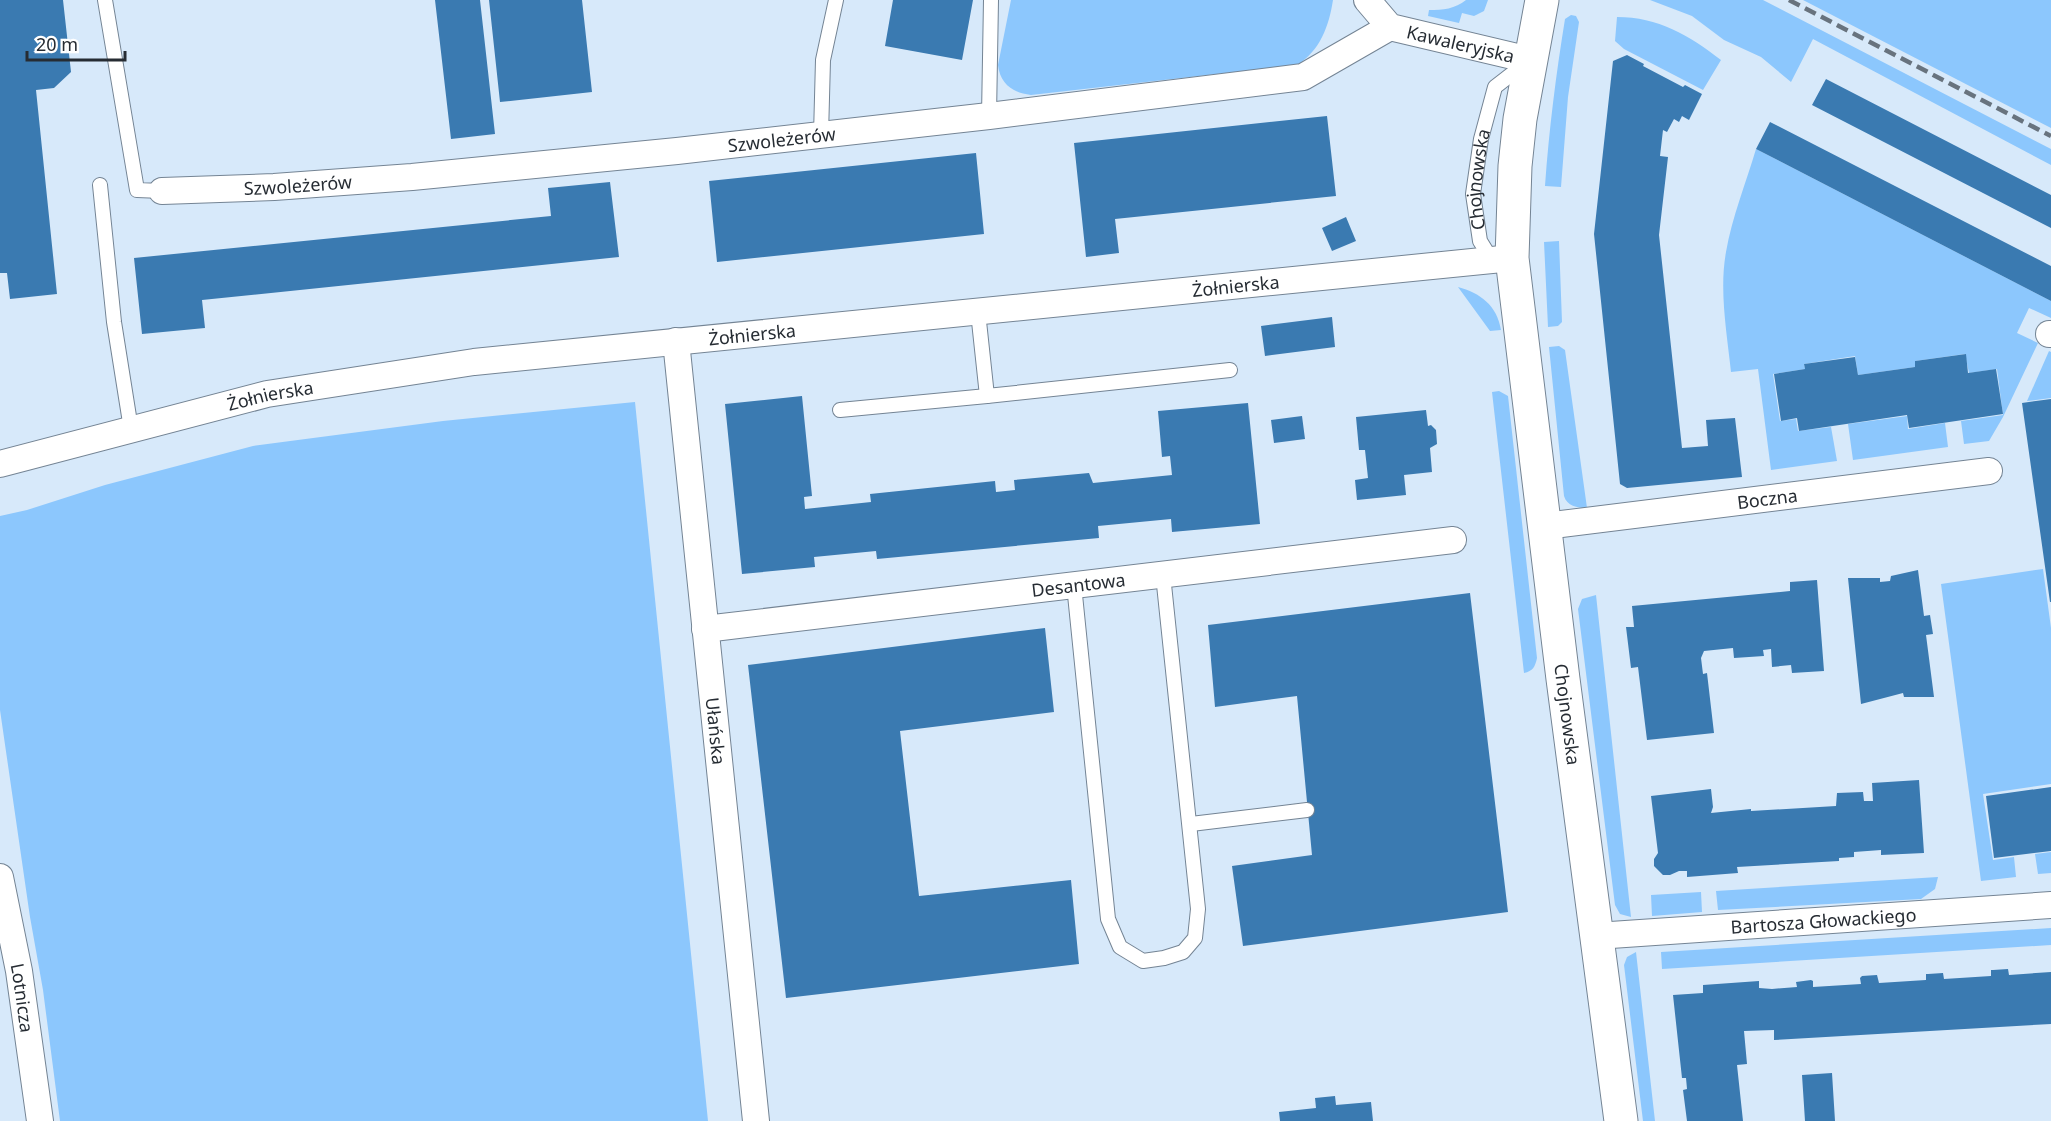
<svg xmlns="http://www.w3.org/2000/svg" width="2051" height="1121" font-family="'Noto Sans',sans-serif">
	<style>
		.green { fill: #8cc7fd }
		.building { fill: #3a7ab1 }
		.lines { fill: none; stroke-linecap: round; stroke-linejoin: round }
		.service-casing { stroke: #748494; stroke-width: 16 }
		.minor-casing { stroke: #748494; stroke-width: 28 }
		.primary-casing { stroke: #748494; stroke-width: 35 }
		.service { stroke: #fff; stroke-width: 14 }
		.minor { stroke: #fff; stroke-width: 26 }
		.primary { stroke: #fff; stroke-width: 33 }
		.rail { stroke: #68737e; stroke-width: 4.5; stroke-dasharray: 12 6; stroke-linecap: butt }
		.labels { text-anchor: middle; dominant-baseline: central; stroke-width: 6; stroke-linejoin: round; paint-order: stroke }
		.street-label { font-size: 18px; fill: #262c33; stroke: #fff }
	</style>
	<rect width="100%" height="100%" fill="#d7e9fa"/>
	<!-- green -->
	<path class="green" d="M1011 0H1333C1329 26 1320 51 1297 65L1031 95C1013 93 1000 84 998 65Z
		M1466 0H1488L1484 11 1474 16 1462 13 1459 23 1428 16 1429 10C1443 10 1455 9 1466 0Z
		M1650 0H1763L2051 149V165L1813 39 1791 82 1761 57 1724 40 1692 16Z
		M1803 0H2051V128Z
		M1571 15 1576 16 1579 22 1568 97 1561 187 1545 186C1549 130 1556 74 1565 19Z
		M1617 17C1658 17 1689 35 1721 60L1703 90 1624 49 1615 41Z
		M1756 149 2051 301V318L2029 308 2017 333 2038 343 2003 417 1989 441 1964 444 1961 421 2003 415 1997 369 1969 373 1965 354 1915 361V367L1858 375 1855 356 1804 364 1805 369 1773 374 1780 421 1796 419 1798 431 1831 427 1837 461 1771 470 1758 369 1731 372C1727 333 1719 291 1726 252 1732 217 1746 183 1756 149Z
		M1559 241 1562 322 1558 326 1548 327 1544 242Z
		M1458 287C1480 293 1497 305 1501 330L1490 331Z
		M1559 346 1565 350 1587 508C1577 508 1567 506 1564 496L1549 347Z
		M2049 351 2051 352V398L2027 401Z
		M1499 391 1508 396 1537 658C1535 667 1533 671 1524 673L1492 392Z
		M635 402 708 1121H60L43 990 30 917 0 710V516L27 510 105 485 253 446 443 421Z
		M1907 416 1908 429 1945 423 1948 447 1853 460 1848 424Z
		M2043 569 2051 628V784L1983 794 1993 860 2014 857 2016 877 1981 881 1941 584Z
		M1596 595 1631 917 1620 914 1615 905 1578 609 1582 599Z
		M2051 852V873L2038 874 2035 854Z
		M1938 877 1935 889 1921 899 1718 910 1716 891Z
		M1701 892 1702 912 1652 916 1651 895Z
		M2051 928V945L1662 969 1661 952Z
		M1636 952 1655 1121H1643L1624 965 1627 957Z"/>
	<!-- building -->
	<path class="building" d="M0 0H63L71 72 54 88 36 90 57 294 10 299 7 273H0Z
		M435 0H480L495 134 451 139Z
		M489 0H582L592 92 500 102Z
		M893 0H973L962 60 885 46Z
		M1627 55 1644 64 1643 66 1683 87 1685 85 1702 94 1689 120 1682 116 1679 122 1674 119 1667 132 1663 130 1660 156 1668 157 1659 235 1673 365 1682 448 1708 446 1706 420 1735 418 1742 477 1627 488 1620 484 1594 234 1613 61Z
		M1826 79 2051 195V228L1812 105Z
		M1327 116 1336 196 1115 219 1119 253 1086 257 1074 143Z
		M1770 122 2051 266V301L1756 149Z
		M976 153 984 234 717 262 709 181Z
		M610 182 619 257 202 300 205 328 142 334 134 258 551 216 548 188Z
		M1346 217 1356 241 1332 251 1322 228Z
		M1332 317 1335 347 1265 356 1261 326Z
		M1966 354 1968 373 1996 369 2003 414 1909 428 1907 415 1799 431 1797 418 1781 421 1774 374 1805 369 1804 364 1855 357 1858 375 1915 367V361Z
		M802 396 812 496 804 497 805 509 871 502 870 494 995 481 996 492 1015 490 1014 480 1089 473 1093 483 1172 475 1170 456 1162 457 1158 411 1248 403 1260 524 1172 532 1171 519 1098 526 1099 538 877 559 876 551 814 557 815 567 742 574 725 404Z
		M2051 399V602H2050L2022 403Z
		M1426 410 1428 426 1431 425 1436 430 1437 444 1430 448 1432 472 1404 475 1406 495 1357 500 1355 480 1368 478 1365 450H1359L1356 417Z
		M1302 416 1305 439 1274 443 1271 420Z
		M1918 570 1924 616 1930 615 1933 634 1926 635 1934 697H1904L1903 693 1861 704 1848 578H1880V582L1890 581 1891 576Z
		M1817 580 1824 671 1792 673 1791 665 1772 667 1771 649 1763 650 1764 656 1734 658 1733 648 1704 651 1701 658 1703 674 1707 673 1714 733 1647 740 1638 667 1631 668 1626 627H1634L1632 606 1790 591V582Z
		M1470 593 1508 912 1243 946 1232 866 1312 855 1297 696 1215 707 1208 625Z
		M1045 628 1054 712 900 731 919 896 1071 880 1079 964 786 998 748 665Z
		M1919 780 1924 853 1881 855V850L1854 852V857L1839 858V861L1737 867 1738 873 1687 877V871H1679L1670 875H1663L1654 866V859L1658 853 1651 796 1711 789 1713 807 1711 813 1751 809V811L1836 806 1837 793 1863 792 1864 801H1873L1872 783Z
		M2051 787V851L1994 858 1986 796Z
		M2008 969 2009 975 2051 972V1024L1774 1040V1030L1744 1031 1747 1064 1737 1065 1743 1121H1687L1683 1090 1687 1089 1686 1078H1682L1673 995 1703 993V985L1759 981V988L1772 989 1797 987 1796 982 1811 980 1813 981V987L1861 984 1860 978 1862 976 1877 975 1879 983 1926 980V974H1928L1943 973 1944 979 1991 976V970H1993Z
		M1832 1073 1835 1121H1805L1802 1075Z
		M1335 1096 1336 1105 1371 1102 1373 1121H1280L1279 1112 1316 1108 1315 1098Z"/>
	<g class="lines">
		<defs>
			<g id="service">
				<path d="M105 0 137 190 162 191"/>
				<path d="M989 116 991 0"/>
				<path d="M821 135 823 60 836 0"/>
				<path d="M100 185 114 322 131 429"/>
				<path id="s1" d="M1493 262 1480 241 1473 194 1481 139 1495 87 1526 63"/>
				<path d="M978 312 987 396 1230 370"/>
				<path d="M840 410 987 396"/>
				<path d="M1074 585 1108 919 1120 947 1143 961 1164 958 1183 952 1195 938 1198 909 1163 575"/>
				<path d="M1191 824 1307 810"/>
			</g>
			<g id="minor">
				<path id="s2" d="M1367 0 1390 27 1530 60"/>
				<path id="s3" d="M162 191 274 187 412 177 677 151 989 116 1303 77 1390 27"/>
				<path d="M2049 334H2051"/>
				<path id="s4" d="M676 341 756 1121"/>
				<path id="s5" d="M0 464 267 394 474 362 1512 258"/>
				<path id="s6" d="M1545 526 1989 471"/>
				<path id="s7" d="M705 629 1453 540"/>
				<path id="s8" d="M0 877 19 971 40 1121"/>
				<path id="s9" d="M1596 936 2051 905"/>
			</g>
			<g id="primary">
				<path id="s10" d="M1542 0 1520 119 1515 166 1512 258 1563 679 1621 1121"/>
			</g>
		</defs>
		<!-- service casing -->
		<use href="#service" class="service-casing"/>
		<!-- minor casing -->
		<use href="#minor" class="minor-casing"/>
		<!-- primary casing -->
		<use href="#primary" class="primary-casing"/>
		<!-- service -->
		<use href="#service" class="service"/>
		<!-- minor -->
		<use href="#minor" class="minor"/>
		<!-- primary -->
		<use href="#primary" class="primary"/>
		<!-- rail -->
		<path class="rail" d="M1789 0 2051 136"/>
	</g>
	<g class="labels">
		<!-- street labels -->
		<g class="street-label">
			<text stroke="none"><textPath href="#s2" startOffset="108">Kawaleryjska</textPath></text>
			<text stroke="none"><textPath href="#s3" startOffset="622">Szwoleżerów</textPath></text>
			<text stroke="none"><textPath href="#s1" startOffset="87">Chojnowska</textPath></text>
			<text stroke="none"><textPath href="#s3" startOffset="136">Szwoleżerów</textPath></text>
			<text stroke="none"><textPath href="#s5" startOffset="1251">Żołnierska</textPath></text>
			<text stroke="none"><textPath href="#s5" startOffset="765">Żołnierska</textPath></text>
			<text stroke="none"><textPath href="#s5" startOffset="279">Żołnierska</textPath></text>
			<text stroke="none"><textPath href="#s6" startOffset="224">Boczna</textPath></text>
			<text stroke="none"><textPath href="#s7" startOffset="376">Desantowa</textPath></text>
			<text stroke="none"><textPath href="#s10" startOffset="720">Chojnowska</textPath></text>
			<text stroke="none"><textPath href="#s4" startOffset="392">Ułańska</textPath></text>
			<text stroke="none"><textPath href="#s9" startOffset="228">Bartosza Głowackiego</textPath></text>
			<text stroke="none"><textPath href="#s8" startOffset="123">Lotnicza</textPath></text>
		</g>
	</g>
	<!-- scale -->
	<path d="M27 51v9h98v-9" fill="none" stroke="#262c33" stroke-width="3"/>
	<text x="36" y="51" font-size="18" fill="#262c33" stroke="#ffffff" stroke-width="4.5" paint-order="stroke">20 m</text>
</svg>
